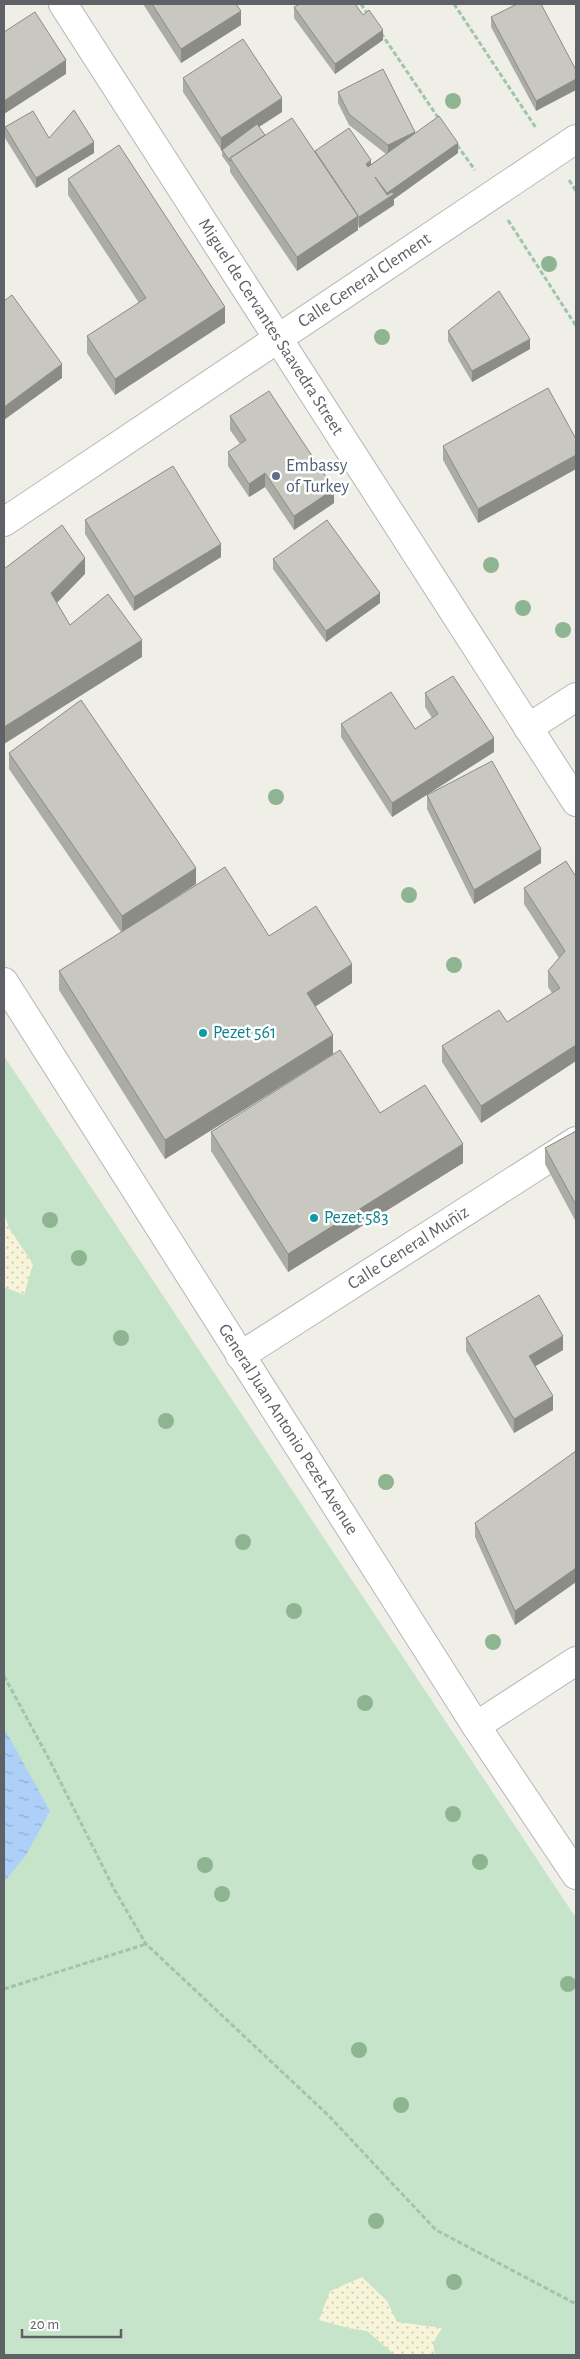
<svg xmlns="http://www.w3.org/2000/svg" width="580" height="2359" font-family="'Alegreya Sans',sans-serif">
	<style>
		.grass { fill: #c6e4c9 }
		.sand { fill: url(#sand-dots) }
		.water { fill: url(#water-ripples) }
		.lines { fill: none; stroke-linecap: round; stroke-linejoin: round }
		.minor-casing { stroke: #b4b6ba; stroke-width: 30 }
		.tertiary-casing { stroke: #b4b6ba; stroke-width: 30 }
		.path { stroke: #9fc5ae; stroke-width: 3; stroke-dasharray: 5 2.5; stroke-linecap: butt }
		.minor { stroke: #fff; stroke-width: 28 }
		.tertiary { stroke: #fff; stroke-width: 28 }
		.tree { fill: #8eb491 }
		.wall { fill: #acaca6 }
		.shaded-wall { fill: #8c8c87 }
		.building { fill: #c8c8c1; stroke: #8c8c87 }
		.service-dot { fill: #5c6f8a; stroke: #fff; stroke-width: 2 }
		.culture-dot { fill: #0f9aa8; stroke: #fff; stroke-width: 2 }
		.labels { text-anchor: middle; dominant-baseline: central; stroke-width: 5; stroke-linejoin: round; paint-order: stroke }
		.street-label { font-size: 18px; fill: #5e6166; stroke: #fff }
		.service-label { font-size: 18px; fill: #4e5e75; stroke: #fff; text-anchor: start }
		.culture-label { font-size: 18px; fill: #0d838f; stroke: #fff; text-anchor: start }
	</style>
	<defs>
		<pattern id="sand-dots" width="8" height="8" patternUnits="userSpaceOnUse" patternTransform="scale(1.25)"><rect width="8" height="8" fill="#f8f4d9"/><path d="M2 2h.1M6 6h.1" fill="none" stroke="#ccc9b4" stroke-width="1.8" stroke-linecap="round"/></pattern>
		<pattern id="water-ripples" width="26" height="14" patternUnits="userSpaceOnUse" patternTransform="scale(1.25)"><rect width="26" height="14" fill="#aecff8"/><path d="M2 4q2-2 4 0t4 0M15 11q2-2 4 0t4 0" fill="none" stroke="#91abcd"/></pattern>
	</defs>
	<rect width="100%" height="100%" fill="#efeee7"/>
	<!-- grass -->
	<path class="grass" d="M4 1056 576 1918V2355H4Z"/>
	<!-- sand -->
	<path class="sand" d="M4 1213 9 1228 33 1264 24 1295 4 1287Z
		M362 2277 387 2301 397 2322 442 2328 433 2343 435 2355H395L367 2331 348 2328 319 2320 330 2291Z"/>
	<!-- water -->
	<path class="water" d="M4 1728 50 1811 26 1855 4 1882Z"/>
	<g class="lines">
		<defs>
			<g id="minor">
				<path id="s1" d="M4 522 576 139"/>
				<path d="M528 728 576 697"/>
				<path id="s2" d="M4 982 476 1726 576 1875"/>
				<path id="s3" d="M240 1356 576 1141"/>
				<path d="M476 1726 576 1661"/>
			</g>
			<g id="tertiary">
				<path id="s4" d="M63 4 576 802"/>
			</g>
		</defs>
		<!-- minor casing -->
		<use href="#minor" class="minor-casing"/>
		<!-- tertiary casing -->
		<use href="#tertiary" class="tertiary-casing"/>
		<!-- path -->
		<path class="path" d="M361 4 369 16
			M454 4 536 128
			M381 33 439 119
			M457 145 475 170
			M569 180 576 191
			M508 220 576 326
			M4 1676 49 1759 114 1889 146 1944 328 2115 436 2230 576 2304
			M4 1989 146 1944"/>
		<!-- minor -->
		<use href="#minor" class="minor"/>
		<!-- tertiary -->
		<use href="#tertiary" class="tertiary"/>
	</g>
	<!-- trees -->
	<g class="tree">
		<circle cx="453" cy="101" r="8"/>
		<circle cx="549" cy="264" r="8"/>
		<circle cx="382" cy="337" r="8"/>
		<circle cx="491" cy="565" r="8"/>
		<circle cx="523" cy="608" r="8"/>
		<circle cx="563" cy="630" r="8"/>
		<circle cx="276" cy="797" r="8"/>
		<circle cx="409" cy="895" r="8"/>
		<circle cx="454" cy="965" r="8"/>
		<circle cx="50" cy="1220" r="8"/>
		<circle cx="79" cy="1258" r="8"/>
		<circle cx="121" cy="1338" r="8"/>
		<circle cx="166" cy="1421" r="8"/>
		<circle cx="386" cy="1482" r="8"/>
		<circle cx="243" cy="1542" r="8"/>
		<circle cx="294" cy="1611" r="8"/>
		<circle cx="493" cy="1642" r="8"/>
		<circle cx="365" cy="1703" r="8"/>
		<circle cx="453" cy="1814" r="8"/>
		<circle cx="480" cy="1862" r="8"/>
		<circle cx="205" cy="1865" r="8"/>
		<circle cx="222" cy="1894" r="8"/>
		<circle cx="568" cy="1984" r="8"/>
		<circle cx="359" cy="2050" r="8"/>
		<circle cx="401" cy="2105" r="8"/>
		<circle cx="376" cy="2221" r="8"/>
		<circle cx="454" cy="2282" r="8"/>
	</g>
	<!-- wall -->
	<path class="wall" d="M143 4H236L241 25 181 63Z
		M541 4 536 111 491 27V17Z
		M294 7 363 15 383 40 335 74 294 18Z
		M183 78 282 112 259 127 265 135 315 152 371 164 386 154 349 125 338 103V92L415 133 458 153 394 199V205L359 228 358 225V230L297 271 230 172V167L222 156V151L183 92Z
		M5 127 49 138 94 153 36 188 5 138Z
		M68 179 225 323 115 395 87 353V336L139 303 68 195Z
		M448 331 530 349 472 382 448 341Z
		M230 416 334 503 294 530 265 487 249 497 228 466V452L240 444 230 430Z
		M576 439V469L478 523 443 460V446Z
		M85 520 221 557 134 611 85 534Z
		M273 559 380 603 326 642 273 569Z
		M425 693 494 752 392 817 341 737V724L415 729 432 718 425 707Z
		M9 753 196 884 168 902 269 936 352 983 315 1006 333 1054 165 1159 59 990V971L121 932 9 769Z
		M427 795 541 863 474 904 427 809Z
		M566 861 576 1061 481 1123 442 1062V1046L507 1022 552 993 548 987V971L559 958 524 904V888Z
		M380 1113 463 1163 288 1272 211 1151V1132Z
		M576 1131V1222L545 1164V1148Z
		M466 1338 563 1350 535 1366 553 1410 514 1433 466 1351Z
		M576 1451V1582L515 1625 475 1537V1523Z"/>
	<!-- shaded-wall -->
	<path class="shaded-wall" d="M241 11V25L181 63V49Z
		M383 30V40L335 74V64Z
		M66 60V74L4 114V101Z
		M576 79V90L536 111V101Z
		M282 98V112L221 151V138Z
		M415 132V142L388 156V145Z
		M94 142V153L36 188V178Z
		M458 143V153L394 199V205L359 228V217L387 199V193Z
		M371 160V171L366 164Z
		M358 216V230L297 271V257Z
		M225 307V323L115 395V379Z
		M530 339V349L472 382V371Z
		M62 364V378L4 420V407Z
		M576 455V469L478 523V509Z
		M265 473V487L249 497V484Z
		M334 489V503L294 530V516Z
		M221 544V557L134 611V597Z
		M85 558V574L51 609V593Z
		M380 593V603L326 642V631Z
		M142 640V657L4 744V727Z
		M494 738V752L392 817V803Z
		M541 849V863L474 904V890Z
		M196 868V884L122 933V916Z
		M352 964V983L307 1012V993Z
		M333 1035V1054L165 1159V1140Z
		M576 1045V1061L481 1123V1106Z
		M463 1144V1163L288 1272V1254Z
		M563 1336V1350L529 1370V1356Z
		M553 1396V1410L514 1433V1419Z
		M576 1568V1582L515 1625V1611Z"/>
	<!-- building -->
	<path class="building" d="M152 4H236L241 11 181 49Z
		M300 4H355L363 15 369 10 383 30 335 64 294 7Z
		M517 4H541L576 70V79L536 101 491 17Z
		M35 12 66 60 4 101V32Z
		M243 39 282 98 221 138 183 78Z
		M383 69 415 132 388 145 349 114 338 92Z
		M74 110 94 142 36 178 5 127 33 111 49 138Z
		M439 116 458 143 387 193 375 177 387 195 392 192 394 194 359 217 315 151 349 128 371 160 366 164 368 167Z
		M292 118 358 216 297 257 230 158Z
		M257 124 265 135 230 158V161L222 150Z
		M119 145 225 307 115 379 87 336 146 298 68 179Z
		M499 291 530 339 472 371 448 331Z
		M12 295 62 364 4 407V301Z
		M548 388 576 439V455L478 509 443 446Z
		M269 391 334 489 294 516 265 473 249 484 228 452 246 440 230 416Z
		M173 466 221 544 134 597 85 520Z
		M327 520 380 593 326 631 273 559Z
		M62 525 85 558 51 593 70 625 108 594 142 640 4 727V569Z
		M453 676 494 738 392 803 341 724 391 692 415 729 438 714 425 693Z
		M81 700 196 868 122 916 9 753Z
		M492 761 541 849 474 890 427 795Z
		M566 861 576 877V1045L481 1106 442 1046 499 1010 507 1022 560 988 548 971 565 951 524 888Z
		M225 867 269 936 316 906 352 964 307 993 333 1035 165 1140 59 971Z
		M340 1050 380 1113 425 1085 463 1144 288 1254 211 1132Z
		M576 1131V1205L545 1148Z
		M539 1295 563 1336 529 1356 553 1396 514 1419 466 1338Z
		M576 1451V1568L515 1611 475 1523Z"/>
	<!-- markers -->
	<circle class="service-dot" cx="276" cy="476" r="5"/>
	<g class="culture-dot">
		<circle cx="203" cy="1033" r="5"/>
		<circle cx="314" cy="1218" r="5"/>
	</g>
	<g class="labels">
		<!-- street labels -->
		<g class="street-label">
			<text stroke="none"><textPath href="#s1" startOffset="434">Calle General Clement</textPath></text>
			<text stroke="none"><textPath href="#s4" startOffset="384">Miguel de Cervantes Saavedra Street</textPath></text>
			<text stroke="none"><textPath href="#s3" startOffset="200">Calle General Muñiz</textPath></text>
			<text stroke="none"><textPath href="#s2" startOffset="530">General Juan Antonio Pezet Avenue</textPath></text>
		</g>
		<!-- service labels -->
		<g class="service-label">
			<text x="286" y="466">Embassy<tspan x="286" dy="21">of Turkey</tspan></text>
		</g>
		<!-- culture labels -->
		<g class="culture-label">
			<text x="213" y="1033">Pezet 561</text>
			<text x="324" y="1218">Pezet 583</text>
		</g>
	</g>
	<!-- border -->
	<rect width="580" height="2359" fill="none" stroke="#5e6166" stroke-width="10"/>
	<!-- scale -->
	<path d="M22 2329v8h99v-8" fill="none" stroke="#5e6166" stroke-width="2.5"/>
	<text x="30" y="2329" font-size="15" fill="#5e6166" stroke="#ffffff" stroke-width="4" paint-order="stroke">20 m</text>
</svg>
